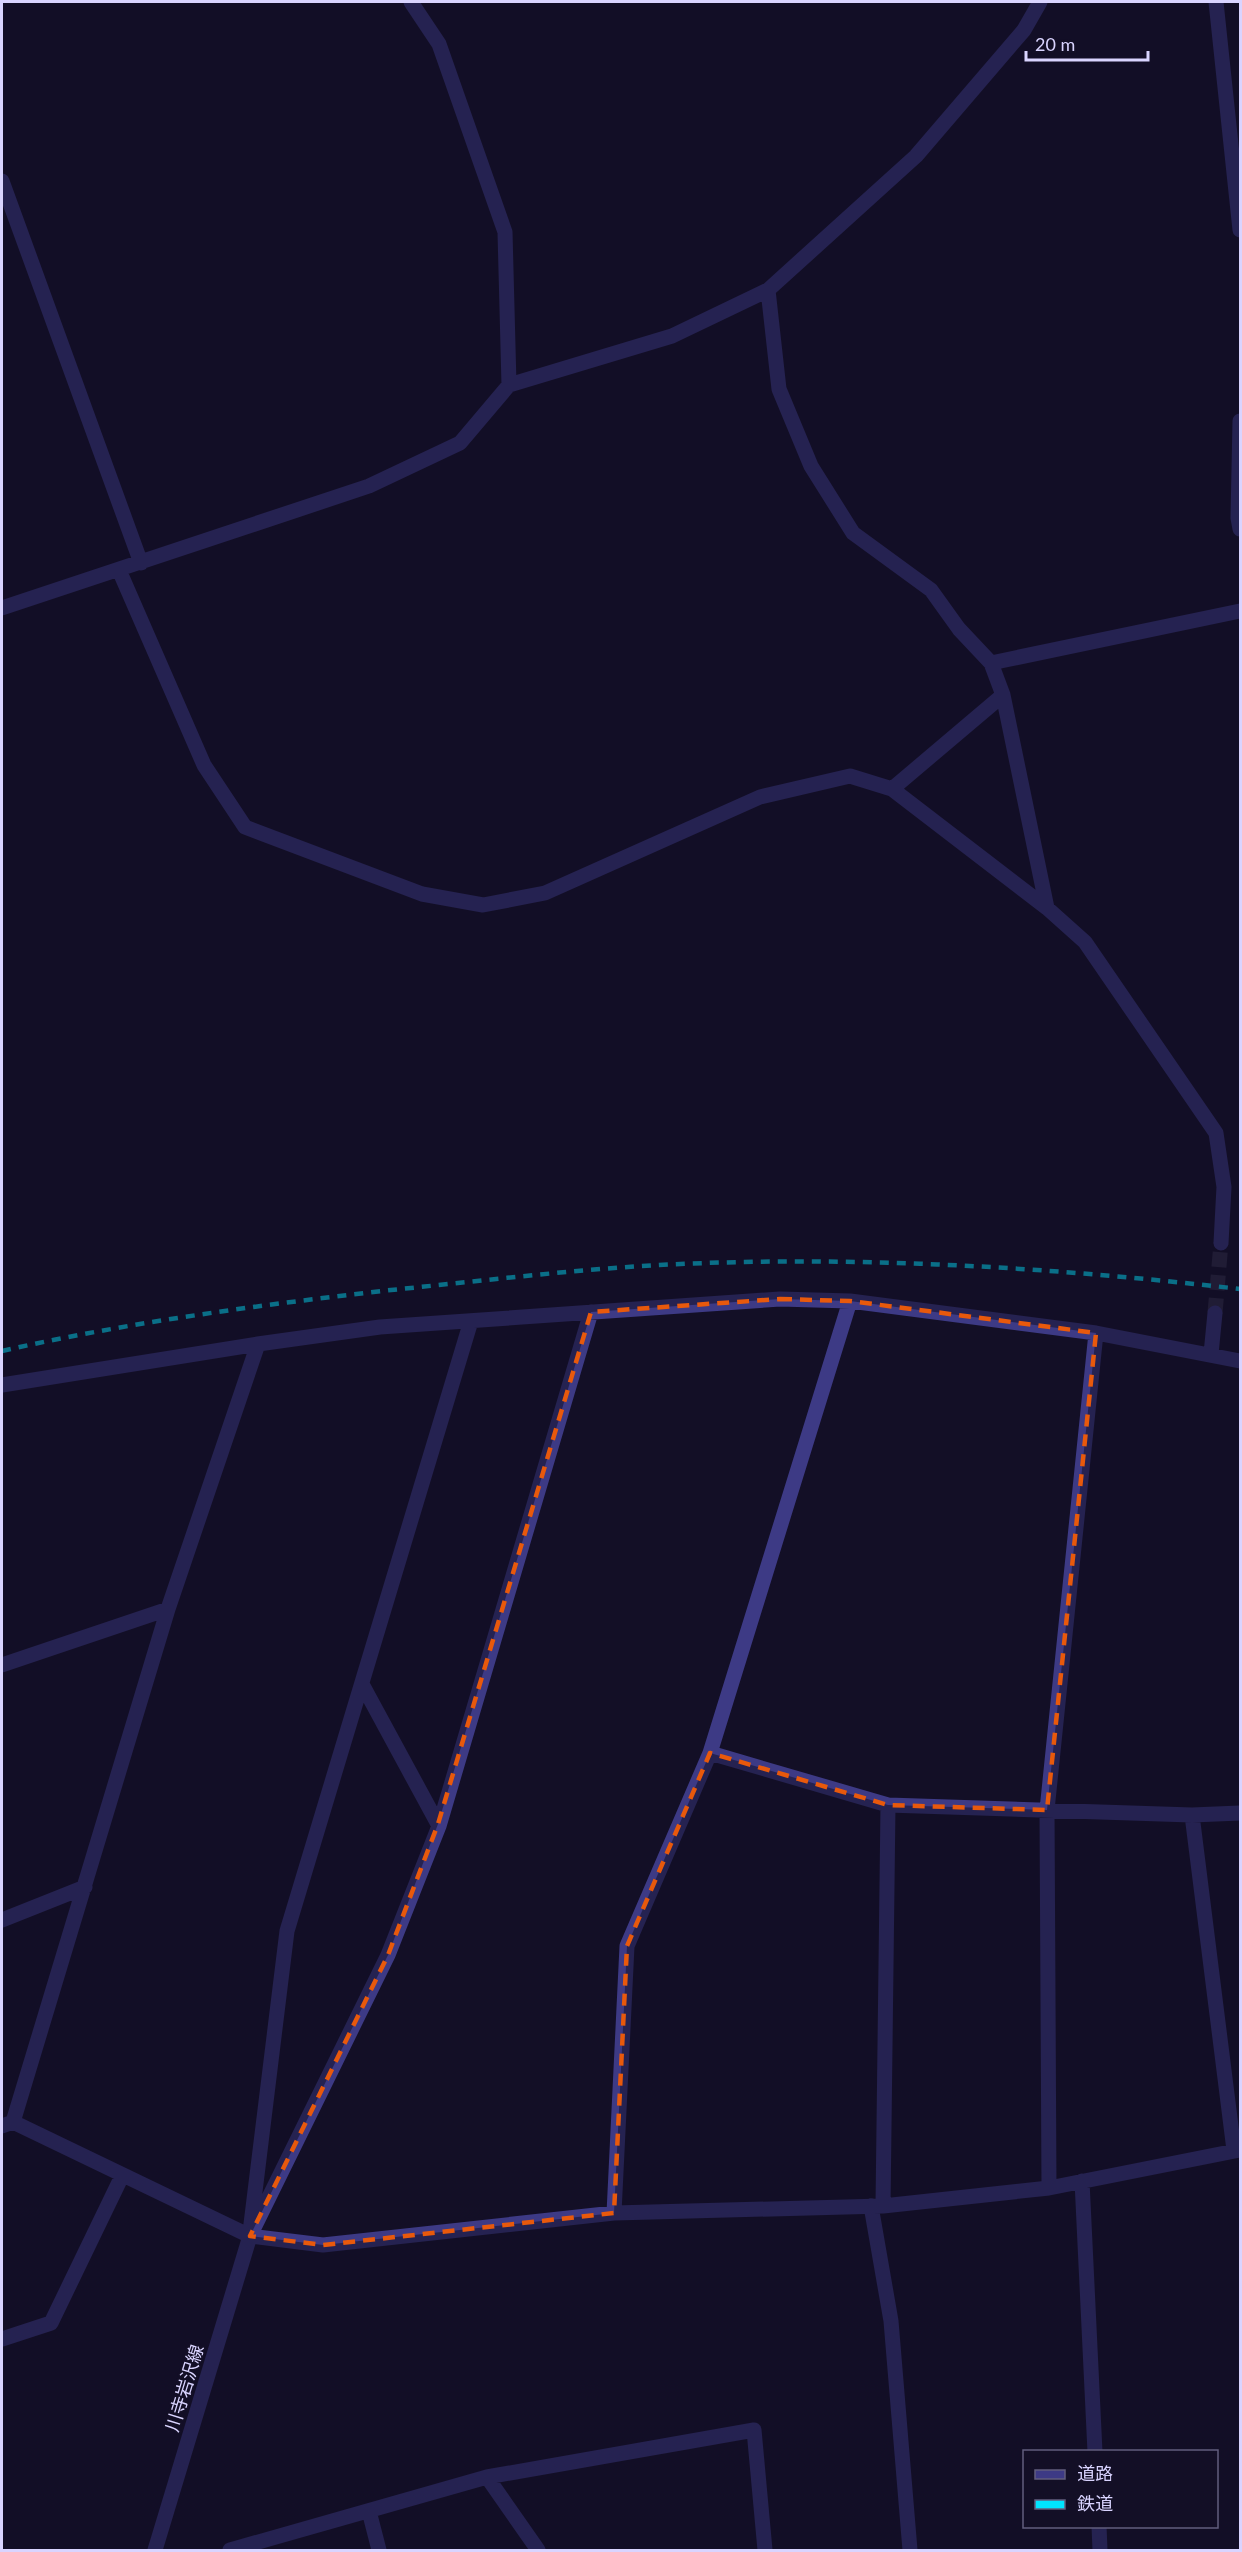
<svg xmlns="http://www.w3.org/2000/svg" width="1242" height="2552" font-family="Lato,'Noto Sans JP',sans-serif">
	<style>
		.lines { fill: none; stroke-linecap: round; stroke-linejoin: round }
		.minor-tunnel { stroke: #312d47; stroke-width: 15; stroke-dasharray: 15 8; stroke-linecap: butt }
		.minor { stroke: #3d3a85; stroke-width: 15 }
		.rail { stroke: #00e5ff; stroke-width: 4.5; stroke-dasharray: 9 8; stroke-linecap: butt }
		.marked { fill: none; stroke: #e8590c; stroke-width: 4.5; stroke-dasharray: 12 8; stroke-linejoin: round }
		.labels { text-anchor: middle; dominant-baseline: central; stroke-width: 4.5; stroke-linejoin: round; paint-order: stroke }
		.street-label { font-size: 18px; fill: #d9d4ff; stroke: #130f26 }
	</style>
	<rect width="100%" height="100%" fill="#130f26"/>
	<g class="lines">
		<!-- minor-tunnel -->
		<path class="minor-tunnel" d="M1215 1313 1221 1243"/>
		<!-- minor -->
		<path class="minor" d="M411 2 439 44 505 232 509 385
			M1216 2 1240 230
			M2 181 141 563
			M768 290 779 389 811 466 853 533 931 590 959 629 991 663 1003 695 1047 908
			M1240 421 1238 518 1240 529
			M119 570 204 765 245 827 422 894 483 905 545 893 760 797 850 776 892 789 1047 908 1085 942 1216 1133 1224 1187 1221 1243
			M2 608 369 486 460 443 509 385 672 336 768 290 916 156 1024 30 1040 2
			M991 663 1240 611
			M892 789 1003 695
			M1211 1354 1215 1313
			M2 1385 258 1344 380 1327 780 1299 850 1301 1096 1333 1240 1361
			M2 1665 168 1609
			M362 1684 439 1826
			M710 1753 888 1805 1192 1815 1240 1813
			M1192 1815 1234 2150
			M2 1920 85 1887
			M13 2122 250 2236 323 2245 614 2213 883 2206 1049 2188 1240 2150
			M2 2126 13 2122 168 1609 258 1344
			M1082 2181 1095 2452
			M1049 2188 1047 1810 1096 1333
			M871 2206 891 2321 910 2550
			M883 2206 888 1805
			M614 2213 627 1946 710 1753 850 1301
			M251 2224 287 1931 471 1321
			M2 2339 51 2323 122 2176
			M487 2477 538 2550
			M369 2511 379 2550
			M1099 2526 1100 2550
			M155 2550 250 2236 388 1955 439 1826 591 1312
			M230 2550 487 2477 754 2430 765 2550"/>
		<!-- rail -->
		<path class="rail" d="M2 1351C130 1322 260 1305 391 1290 480 1281 570 1270 659 1265 852 1255 1049 1267 1240 1289"/>
	</g>
	<!-- marked area -->
	<path d="M0 0H1242V2552H0ZM780 1299 850 1301 1096 1333 1047 1810 888 1805 710 1753 627 1946 614 2213 323 2245 250 2236 388 1955 438 1824 591 1312Z" fill="#130f26" fill-opacity=".55" fill-rule="evenodd"/>
	<path class="marked" d="M780 1299 850 1301 1096 1333 1047 1810 888 1805 710 1753 627 1946 614 2213 323 2245 250 2236 388 1955 438 1824 591 1312Z"/>
	<g class="labels">
		<!-- street labels -->
		<g class="street-label">
			<text transform="translate(184 2388) rotate(-73)">川寺岩沢線</text>
		</g>
	</g>
	<!-- border -->
	<rect width="1242" height="2552" fill="none" stroke="#d9d4ff" stroke-width="6"/>
	<!-- legend -->
	<rect x="1023" y="2450" width="195" height="78" fill="#130f26" stroke="#625e7d" stroke-width="1.5"/>
	<rect x="1035" y="2470" width="30" height="9" fill="#3d3a85" stroke="#625e7d" stroke-width="1.5"/>
	<text x="1077" y="2480" font-size="18" fill="#d9d4ff">道路</text>
	<rect x="1035" y="2500" width="30" height="9" fill="#00e5ff" stroke="#625e7d" stroke-width="1.5"/>
	<text x="1077" y="2510" font-size="18" fill="#d9d4ff">鉄道</text>
	<!-- scale -->
	<path d="M1026 51v9h122v-9" fill="none" stroke="#d9d4ff" stroke-width="3"/>
	<text x="1035" y="51" font-size="18" fill="#d9d4ff" stroke="#130f26" stroke-width="4.5" paint-order="stroke">20 m</text>
</svg>
